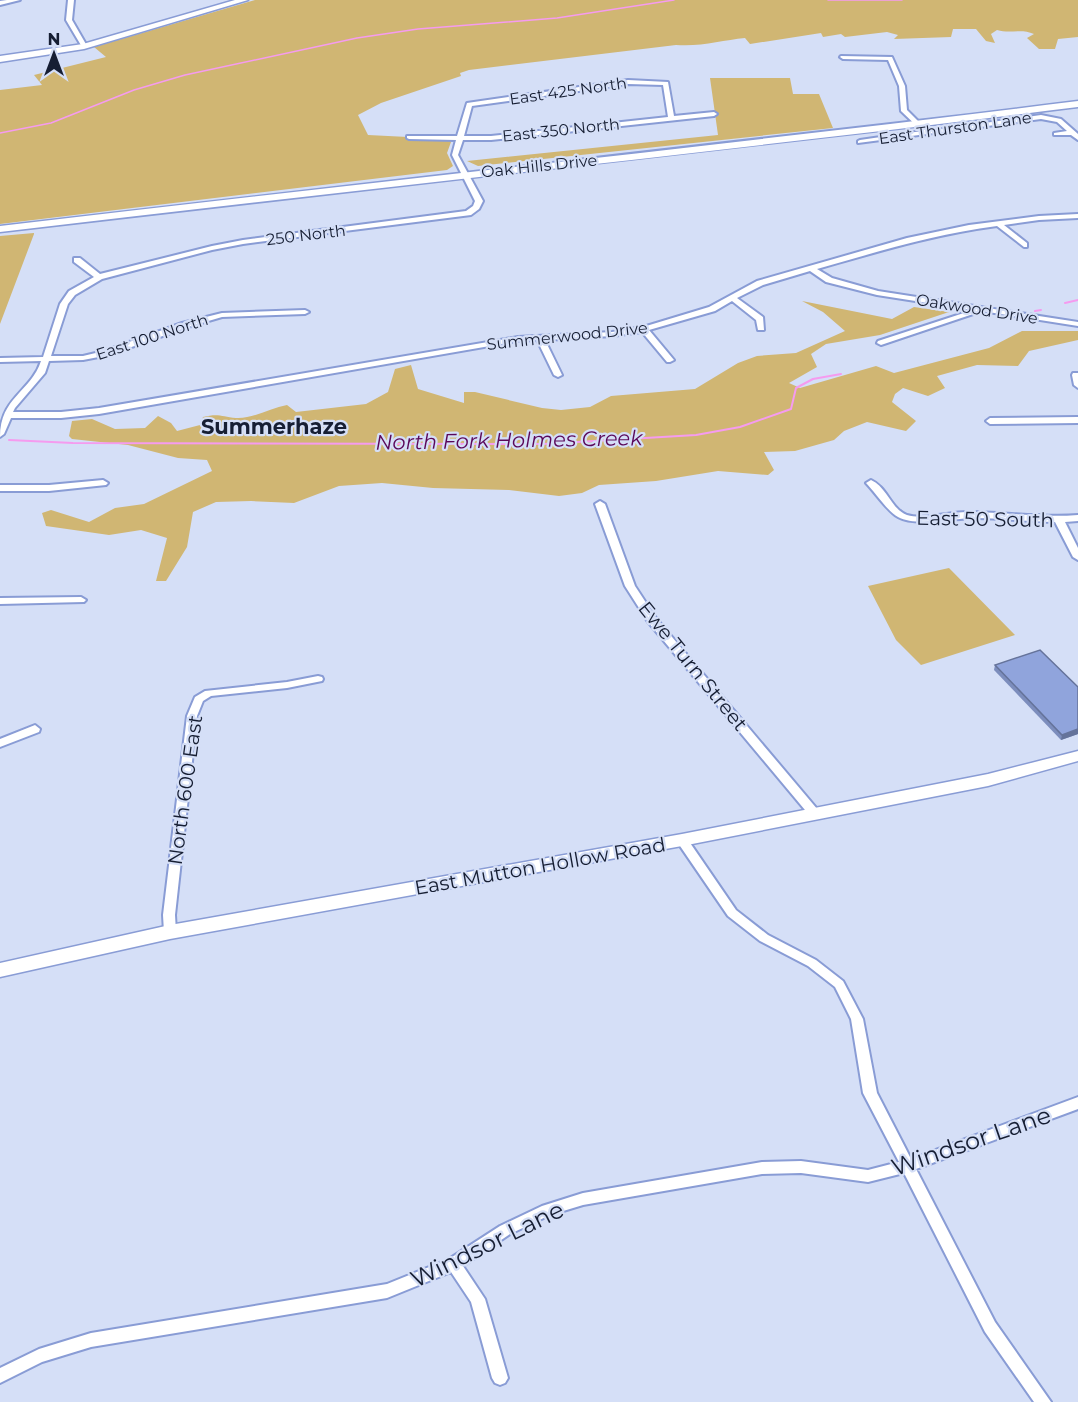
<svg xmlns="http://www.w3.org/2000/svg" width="1078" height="1402" font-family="Montserrat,sans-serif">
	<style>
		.green { fill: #d0b673 }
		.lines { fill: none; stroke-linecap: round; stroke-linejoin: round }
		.stream-far1 { stroke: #f59bef; stroke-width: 1.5 }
		.stream { stroke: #f59bef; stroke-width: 2 }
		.street-casing { stroke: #899cd5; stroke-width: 4 }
		.secondary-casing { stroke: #899cd5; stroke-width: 3 }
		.street { fill: #fff; fill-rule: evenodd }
		.secondary { fill: #fff; fill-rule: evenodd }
		.wall { fill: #7c8dbd }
		.shaded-wall { fill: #65739a }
		.building { fill: #90a4dc; stroke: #65739a; stroke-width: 1.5 }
		.labels { text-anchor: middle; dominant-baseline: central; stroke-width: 4.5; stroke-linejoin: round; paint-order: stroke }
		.far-street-label { font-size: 16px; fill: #161e33; stroke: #d5dff7 }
		.street-label { font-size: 20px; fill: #161e33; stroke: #d5dff7 }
		.neighbourhood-label { font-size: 21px; font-weight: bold; fill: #161e33; stroke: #d5dff7 }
		.water-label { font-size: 21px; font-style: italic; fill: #5a0759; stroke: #d5dff7 }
		.near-street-label { font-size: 24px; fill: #161e33; stroke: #d5dff7 }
	</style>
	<rect width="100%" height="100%" fill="#d5dff7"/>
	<!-- green -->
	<path class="green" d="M255 0H1078V37L1058 39 1055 49H1039L1027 38 1034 34C1021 28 1011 34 997 30L991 34 995 43 986 41 976 29H953L951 37 894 39 898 35 887 32 845 37 841 34 823 37 821 33 750 44 745 38C723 40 701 47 676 45L469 70 460 73 461 76 381 103 358 115 368 135 448 139 451 142 447 153 453 166 447 170 0 224V90L42 85 34 75 106 57 94 47Z
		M710 78H790L793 94H819L833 128 478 166 467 161 718 135Z
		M34 233V234L0 324V236Z
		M802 301 892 319 914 307 949 312 880 335 826 344 811 354 817 367 789 383 800 388 876 366 894 373 989 348 1022 331H1078V340L1029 351 1018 366 977 365 937 376 945 388 928 396 903 388 895 394 892 402 916 421 906 431 867 422 844 431 834 440 795 451 764 452 774 470 768 475 718 471 656 481 599 485 582 493 559 496 509 490 433 488 382 483 339 486 294 503 251 501 216 502 193 512 187 547 166 581H156L167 538 141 530 109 535 46 526 42 513 51 510 89 522 115 508 144 504 212 471 207 460 178 458 128 445 72 439 69 436 72 421 92 419 115 429 145 428 158 416 171 423 177 431 200 425 203 417C219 413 222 417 236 418 253 419 270 408 287 405L296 412 366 404 388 392 395 369 411 365 418 389 464 403V392H475L542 408 561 410 590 407 611 396 695 389 738 363 757 356 796 353 845 331 823 312Z
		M949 568 1015 635 921 665 896 640 868 586Z"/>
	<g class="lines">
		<!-- stream-far1 -->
		<path class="stream-far1" d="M828 0H902
			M0 133 51 123 134 90 185 75 357 38 418 29 557 18 674 0"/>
		<!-- stream -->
		<path class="stream" d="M1065 303 1078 300
			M1035 311 1041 310
			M9 440 73 443 543 444 696 435 740 427 791 409 796 388 813 379 841 374"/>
		<defs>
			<path id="street" d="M7 0H20L0 5V1Z
				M68 0H74L72 20 87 46 86 47H82L66 20Z
				M841 56 892 57 905 86 907 110 928 131 1041 115 1061 119 1078 134V140L1071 135H1054V133L1067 131 1057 122 1041 119 858 143V141L860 140 922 131 901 111 899 86 888 60 843 59 840 57Z
				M628 80 668 82 674 116 714 112 717 114 714 116 491 140H463L458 155 483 201 479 209 471 215 243 244 212 250 102 279 75 295 68 304 51 356H83L104 351 182 323 222 313 305 310 309 312 305 314 222 317 188 327 109 355 83 360 49 361 45 373 15 408 13 412H61L99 408 518 337 612 332 643 327 709 307 757 281 907 238 969 225 1039 216 1078 214V218L1039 220 1004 225 1027 243V247H1024L997 226C935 234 877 252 817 269L832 278 878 291 1078 322V326L982 311 881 345 877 343 878 341 973 310 877 295 826 282 810 271 763 285 737 298 763 317 764 330H758L756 320 732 301 715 311 649 330 674 360 670 362H667L642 332 612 336 545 340 562 375 558 377 554 375 537 340 518 341 99 414 61 418H11L4 434 0 437C0 397 31 392 41 361L0 362V358L43 357 60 304 69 291 94 277 74 262V258H80L100 274 212 246 243 240 466 211 473 206 475 201 452 155 456 140 409 139 407 138V136H457L467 103ZM628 84 663 85 668 117 491 136H464L472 106Z
				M1073 373H1078V388L1074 385 1072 375Z
				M1078 417V423L990 424 986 421 990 418Z
				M103 480 108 483 106 485 49 491H0V485H49Z
				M871 480C887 487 891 509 907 515 923 520 949 512 967 512 1004 512 1041 518 1078 515V521L1065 522 1078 548V560L1073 557 1055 522C1029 522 1003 518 976 518 954 518 916 527 898 517 889 513 874 491 866 483Z
				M600 501 605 504 635 586 656 618 818 810 820 813 818 816H810L648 622 625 586 595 504Z
				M81 597 86 600 84 602 0 604V598Z
				M318 676 322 677 323 679 322 681 287 688 211 696 203 701 197 716 175 915 176 932 174 935 170 937 166 935 164 932 163 915 187 716 195 697 205 691 287 682Z
				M35 725 40 729 39 732 0 747V739Z
				M682 836 686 837 736 910 768 935 816 960 843 981 863 1019 877 1093 911 1159 1078 1097V1109L916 1169 995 1322 1051 1402H1034L985 1332 904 1173 868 1182 801 1173 762 1174 583 1205 550 1215 510 1234 463 1266 485 1299 508 1378 505 1383 500 1385 495 1383 492 1378 471 1302 451 1272 387 1298 91 1347 42 1362 0 1383V1368L39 1349 91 1333 387 1284 449 1259 500 1226 542 1206 583 1193 762 1162 801 1161 868 1170 899 1162 863 1093 851 1019 835 987 808 966 760 941 728 916 678 843 676 840 678 837Z"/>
			<path id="secondary" d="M235 0H248L84 49 0 62V56L83 44Z
				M1078 101V107C719 152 359 189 0 232V226C359 183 719 146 1078 101Z
				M1078 751V761L988 786 682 846 170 939 0 977V963L170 925 682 834 988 774Z"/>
		</defs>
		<!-- street casing -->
		<use href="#street" class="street-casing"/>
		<!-- secondary casing -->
		<use href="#secondary" class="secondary-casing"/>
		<!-- street -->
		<use href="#street" class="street"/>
		<!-- secondary -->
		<use href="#secondary" class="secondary"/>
	</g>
	<!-- wall -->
	<path class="wall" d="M995 665 1078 687V734L1061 740 994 670Z"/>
	<!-- shaded-wall -->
	<path class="shaded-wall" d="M1078 729V734L1061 740 1062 735Z"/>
	<!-- building -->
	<path class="building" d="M1040 650 1078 687V729L1062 735 995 665Z"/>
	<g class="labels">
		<!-- far-street labels -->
		<g class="far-street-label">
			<text transform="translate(568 91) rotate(-8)">East 425 North</text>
			<text transform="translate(955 128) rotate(-8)">East Thurston Lane</text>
			<text transform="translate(561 130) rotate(-6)">East 350 North</text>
			<text transform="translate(539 166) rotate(-6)">Oak Hills Drive</text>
			<text transform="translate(306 235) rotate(-7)">250 North</text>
			<text transform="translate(977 309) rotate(9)">Oakwood Drive</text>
			<text transform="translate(567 336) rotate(-6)">Summerwood Drive</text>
			<text transform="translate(152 337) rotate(-18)">East 100 North</text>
		</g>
		<!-- street labels -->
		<g class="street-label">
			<text transform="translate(985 519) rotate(1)">East 50 South</text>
			<text transform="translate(693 666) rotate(51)">Ewe Turn Street</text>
			<text transform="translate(185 790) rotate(-82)">North 600 East</text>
			<text transform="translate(540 866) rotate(-10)">East Mutton Hollow Road</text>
		</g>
		<!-- neighbourhood labels -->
		<g class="neighbourhood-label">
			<text x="274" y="426">Summerhaze</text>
		</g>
		<!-- water labels -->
		<g class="water-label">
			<text transform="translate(509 440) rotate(-1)">North Fork Holmes Creek</text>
		</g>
		<!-- near-street labels -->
		<g class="near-street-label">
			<text transform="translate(971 1141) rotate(-19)">Windsor Lane</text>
			<text transform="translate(487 1244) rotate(-26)">Windsor Lane</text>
		</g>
	</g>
	<!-- north arrow -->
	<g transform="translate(54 54)" stroke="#d5dff7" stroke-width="4.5" paint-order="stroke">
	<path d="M0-4.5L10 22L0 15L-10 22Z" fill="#161e33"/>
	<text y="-9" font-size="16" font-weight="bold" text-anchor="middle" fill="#161e33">N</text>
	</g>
</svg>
